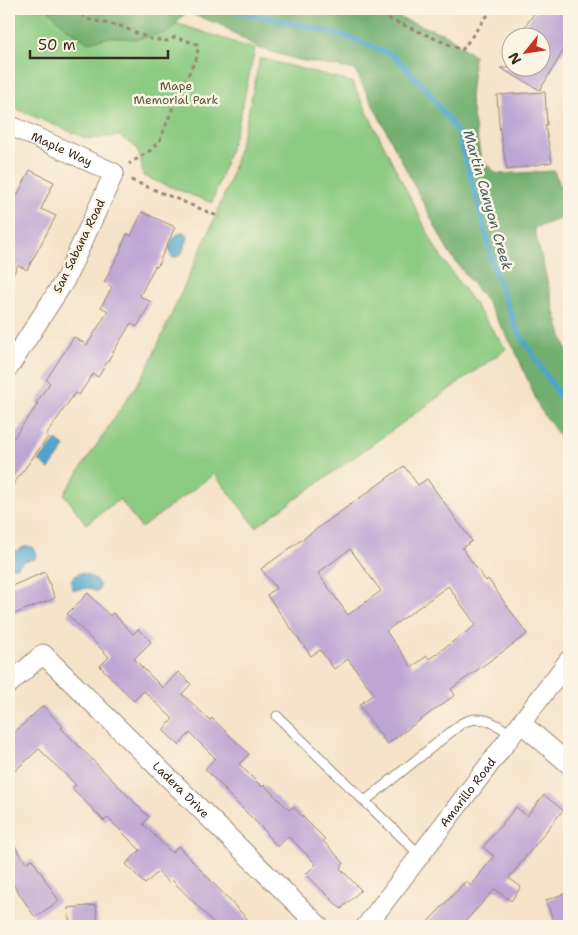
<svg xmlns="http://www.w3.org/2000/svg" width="578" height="935" font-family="'Shantell Sans',sans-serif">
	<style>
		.green { fill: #8ccb82; stroke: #647a50 }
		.forest { fill: #71af70; stroke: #566c47 }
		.water { fill: #4ea6cb; stroke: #446874 }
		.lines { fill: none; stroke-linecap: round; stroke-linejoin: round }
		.stream { stroke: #4ea6cb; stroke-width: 5.5 }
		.building { fill: #bda6d4; fill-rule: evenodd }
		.service-casing { stroke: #988674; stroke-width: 11 }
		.minor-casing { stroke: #988674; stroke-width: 21 }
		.path { stroke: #988674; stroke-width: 3; stroke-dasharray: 4 4; stroke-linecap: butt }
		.service { stroke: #fff; stroke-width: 9 }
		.minor { stroke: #fff; stroke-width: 19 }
		.labels { text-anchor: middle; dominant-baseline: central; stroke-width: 5; stroke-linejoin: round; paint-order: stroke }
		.park-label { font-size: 12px; fill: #535a3c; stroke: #fcf5e5 }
		.street-label { font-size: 12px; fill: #3b2a1e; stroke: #fcf5e5 }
		.water-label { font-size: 14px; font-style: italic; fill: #435c63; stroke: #fcf5e5 }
	</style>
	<rect width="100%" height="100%" fill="#fcf5e5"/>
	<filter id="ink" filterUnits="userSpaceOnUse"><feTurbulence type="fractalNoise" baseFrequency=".02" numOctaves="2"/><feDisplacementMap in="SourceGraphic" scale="10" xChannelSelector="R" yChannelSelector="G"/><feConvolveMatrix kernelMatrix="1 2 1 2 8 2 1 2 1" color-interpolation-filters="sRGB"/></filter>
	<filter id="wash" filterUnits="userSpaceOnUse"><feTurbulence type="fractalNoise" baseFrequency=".0096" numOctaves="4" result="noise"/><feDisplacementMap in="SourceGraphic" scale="20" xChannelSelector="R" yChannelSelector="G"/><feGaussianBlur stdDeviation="1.12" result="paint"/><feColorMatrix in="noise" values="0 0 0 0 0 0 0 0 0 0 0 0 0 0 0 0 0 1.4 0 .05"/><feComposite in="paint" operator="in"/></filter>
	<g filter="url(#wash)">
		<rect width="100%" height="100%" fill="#f5e3c9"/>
		<!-- green -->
		<path class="green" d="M9 9H133L255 49 238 125 212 203 143 176 141 160 136 147 119 136 88 139 9 106Z
			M260 58 352 82 437 251 506 349 256 527 214 474 141 528 120 499 86 524 64 494 147 369 210 229 229 183 246 123Z"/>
		<!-- forest -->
		<path class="forest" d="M48 9H381L403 19 447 35 474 56 470 98 481 160 498 174 554 171 569 206V216L534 228 555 312 569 359V449L540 409 515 350 486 301 449 253 355 70 299 60 258 48 221 25 186 12 169 32 137 39 111 37 87 42 63 25Z"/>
		<!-- water -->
		<path class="water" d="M181 232H184L188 236 187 241 181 255 173 258C165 251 172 236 181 232Z
			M56 440 65 447 49 469 39 461Z
			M27 546 33 547 37 554 35 559 24 561 17 567H11L9 562 10 555 19 549Z
			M80 573C88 574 97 579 100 586L98 591H94L89 588 74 590 71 587 72 578Z"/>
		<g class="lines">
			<!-- stream -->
			<path class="stream" d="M225 9 297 24 352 38 394 56 426 88 458 133 480 209 494 269 516 328 569 411"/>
		</g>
		<g id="blocks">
			<!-- building -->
			<path class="building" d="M537 9H569V41L540 90 500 68H540V38H531L522 31Z
				M545 92 547 125H545L552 162 507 170 499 125 497 95Z
				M30 170 54 182 41 209 56 216 27 270 18 265 9 282V212Z
				M142 212 175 227 157 267 155 266 140 296 151 302 137 327 131 323 98 377 93 374 79 395 75 393 46 435 48 437 9 490V444L38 404 36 403 50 383 46 380 74 337 87 345 108 311 101 307 112 287 104 282 121 250H120L127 234 131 236Z
				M404 466 418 485 427 479 472 541 462 548 486 581 488 579 527 634 451 689 455 695 387 744 359 705 374 694 348 659 334 669 320 650 311 656 267 595 276 588 261 569ZM350 549 381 591 348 615 318 573ZM448 586 476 625 429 659 427 656 412 667 386 631Z
				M45 572 55 598 9 616V587Z
				M88 593 110 616 113 613 133 634 138 629 151 642 134 659 163 688 178 672 191 684 182 694 210 720 212 718 249 754 239 764 262 787 264 785 289 810 293 807 325 839 323 841 344 863 340 868 361 890 341 909 306 874 316 864 288 836 278 847 266 834 267 833 225 791 226 790 205 769 215 758 190 733 179 745 163 730 173 719 144 691 134 701 100 666 109 657 67 614Z
				M43 706 63 727 61 728 149 817 143 824 172 853 178 846 254 926H217L172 880 169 883 158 872 145 884 126 864 140 850 108 818 104 821 72 788 76 785 39 749 9 776V737Z
				M544 795 563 810 509 878 521 887 511 901 495 889 461 926H424L466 881 471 886 494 856 483 847 516 807 527 816Z
				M9 838 26 863 32 859 59 901 35 917 9 878Z
				M569 892V919L555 925 546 900Z
				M96 905 98 926H70L68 908Z"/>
		</g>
	</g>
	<g filter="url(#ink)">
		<use href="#blocks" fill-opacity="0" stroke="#988674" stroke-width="1"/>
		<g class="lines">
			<defs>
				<path id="service" d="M277 716 420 855
					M365 801 462 723C483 713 495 724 513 735"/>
				<g id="minor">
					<path id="s1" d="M9 125 114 173 65 280 9 367"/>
					<path id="s2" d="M9 684 43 654 319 926"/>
					<path d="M521 723 569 764"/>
					<path id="s3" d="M366 926 569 660"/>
				</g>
			</defs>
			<!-- service casing -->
			<use href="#service" class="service-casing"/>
			<!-- minor casing -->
			<use href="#minor" class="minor-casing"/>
			<!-- path -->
			<path class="path" d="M76 9 86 19 120 26 151 39 167 41 175 37 197 44 198 55 176 100 160 140 151 150 129 164
				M366 9 462 50 492 9
				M131 180 220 217"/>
			<!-- service -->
			<use href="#service" class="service"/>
			<!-- minor -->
			<use href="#minor" class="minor"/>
		</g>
	</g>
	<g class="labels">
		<!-- park labels -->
		<g class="park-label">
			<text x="176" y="86">Mape<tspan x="176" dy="14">Memorial Park</tspan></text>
		</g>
		<!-- street labels -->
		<g class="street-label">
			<text stroke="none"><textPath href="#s1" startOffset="58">Maple Way</textPath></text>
			<text transform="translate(79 246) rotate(-64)">San Sabana Road</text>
			<text stroke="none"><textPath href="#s2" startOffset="239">Ladera Drive</textPath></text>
			<text stroke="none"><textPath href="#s3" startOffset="168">Amarillo Road</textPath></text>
		</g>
		<!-- water labels -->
		<g class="water-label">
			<text transform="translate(488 200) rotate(74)">Martin Canyon Creek</text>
		</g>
	</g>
	<!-- margin -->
	<rect width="578" height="935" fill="none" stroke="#fcf5e5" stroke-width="30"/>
	<!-- north arrow -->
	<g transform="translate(526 52) rotate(240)"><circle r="24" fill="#fcf5e5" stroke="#afa495"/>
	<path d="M0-4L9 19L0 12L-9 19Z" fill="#c8321e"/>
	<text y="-8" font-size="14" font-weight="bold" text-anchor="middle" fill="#3b2a1e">N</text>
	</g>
	<!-- scale -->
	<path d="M30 50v8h138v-8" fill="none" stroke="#3b2a1e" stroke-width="2.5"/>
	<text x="38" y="50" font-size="15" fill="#3b2a1e" stroke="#fcf5e5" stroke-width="4" paint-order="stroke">50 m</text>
</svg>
